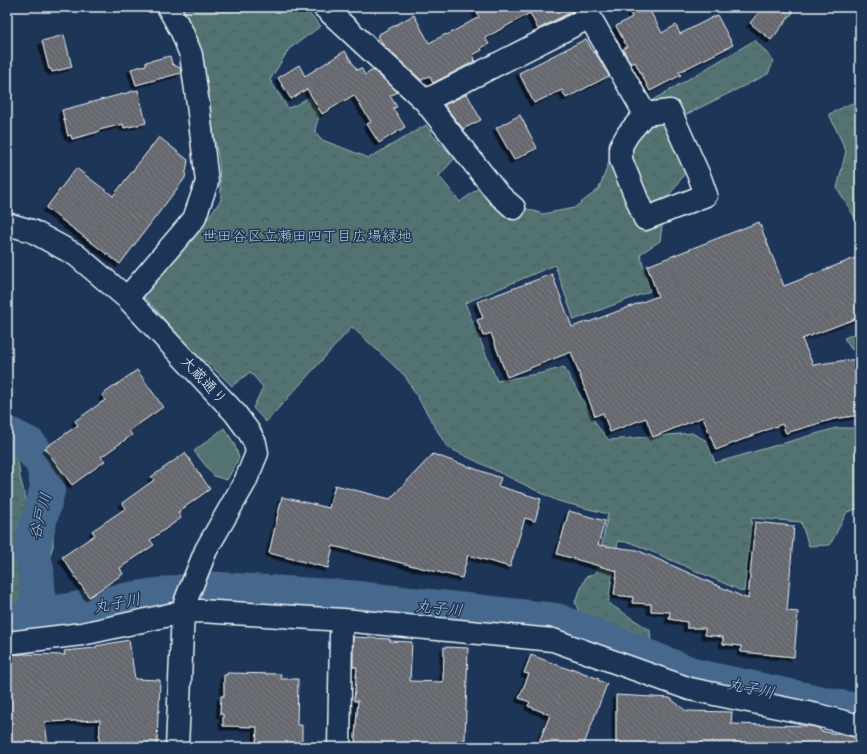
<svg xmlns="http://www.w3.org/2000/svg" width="867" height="754" font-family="Sriracha,'Klee One',sans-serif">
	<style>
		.forest { fill: url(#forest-crowns); stroke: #9db2b5 }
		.green { fill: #527372; stroke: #9db2b5 }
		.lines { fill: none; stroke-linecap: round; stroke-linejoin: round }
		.river { stroke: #45678c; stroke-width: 36 }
		.building { fill: url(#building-back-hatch); stroke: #e8f1f8; filter: url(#shadow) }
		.minor-casing { stroke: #e8f1f8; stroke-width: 25 }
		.minor { stroke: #1d3557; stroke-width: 22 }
		.labels { text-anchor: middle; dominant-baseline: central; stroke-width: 3; stroke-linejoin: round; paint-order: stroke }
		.park-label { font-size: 15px; fill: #b4c5c9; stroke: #1d3557 }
		.street-label { font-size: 15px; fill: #e8f1f8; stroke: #1d3557 }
		.water-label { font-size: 16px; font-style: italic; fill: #afc1d2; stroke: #1d3557 }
	</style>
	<defs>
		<pattern id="forest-crowns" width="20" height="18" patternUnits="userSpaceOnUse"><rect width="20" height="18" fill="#527372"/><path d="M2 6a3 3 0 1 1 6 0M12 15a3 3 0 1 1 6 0" fill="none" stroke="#4b5b5c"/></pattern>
		<pattern id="building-back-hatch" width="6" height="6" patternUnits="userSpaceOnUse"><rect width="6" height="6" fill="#65676e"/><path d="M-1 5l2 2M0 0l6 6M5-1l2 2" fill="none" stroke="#7b7d83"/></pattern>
		<filter id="shadow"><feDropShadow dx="-3.5" dy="3.5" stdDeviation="0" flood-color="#0009"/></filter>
	</defs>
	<rect width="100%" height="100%" fill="#1d3557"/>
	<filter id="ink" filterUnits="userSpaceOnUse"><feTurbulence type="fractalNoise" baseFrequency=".025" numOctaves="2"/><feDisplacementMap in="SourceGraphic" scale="8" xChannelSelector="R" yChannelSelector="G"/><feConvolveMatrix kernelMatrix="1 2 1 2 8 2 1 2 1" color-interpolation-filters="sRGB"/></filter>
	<g filter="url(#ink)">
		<!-- forest -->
		<path class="forest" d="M182 7H303L321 26 289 49 270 80 288 108 296 105 309 97 319 115 315 130 320 139 369 158 426 125 434 137 455 158 439 176 460 202 480 187 487 196 543 214 574 208 599 189 617 140 634 111 755 40 774 61 768 74 669 123 685 173 675 188 666 198 660 241 640 254 650 291 574 320 555 265 465 303 497 381 542 373 564 367 598 427 609 440 692 433 707 441 715 463 836 428H860V508L847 512 830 545 809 546 801 522 752 518 744 592 632 543 618 541 608 603 650 630 651 644 581 617 575 602 586 577 596 573 608 514 558 501 447 447 405 376 352 327 266 422 253 408 263 387 250 372 232 386 207 362 198 357 142 294 192 240 221 200 219 161 203 79 198 38Z
			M852 103 857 119 860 123V226L837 188 846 151 829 114Z
			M860 332V350L851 349 844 338Z
			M9 443 18 459 20 477 27 503 48 524 53 534V546L47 565 46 600 33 620 7 625V444Z"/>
		<!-- green -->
		<path class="green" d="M224 428 234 443 239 458 227 480 214 476 194 451Z"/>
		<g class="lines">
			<!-- river -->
			<path class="river" d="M7 434 29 445 44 464 48 487 31 551 36 568 39 617
				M7 622 136 599 204 589 348 598 556 621 697 677 860 712"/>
		</g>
		<!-- building -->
		<path class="building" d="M474 7H572L573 11 538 29 530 13 485 38 489 44 481 48 482 50 473 55 475 59 474 60 475 61 433 83 429 76 421 80 383 45 378 36 380 35 379 34 414 15 429 43 446 34 447 35 479 17Z
			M639 7H648L662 33 676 25 680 34 717 15 733 45 679 72 681 75 650 91 635 62 631 64 623 49 627 47 616 26 632 17 630 12Z
			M763 7H797L771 40 750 23Z
			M64 35 72 67 52 72 51 69H49L42 41Z
			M586 39 594 53 595 52 609 76 566 98 562 90 534 103 519 73Z
			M345 51 357 70 361 68 365 75 373 70 398 92 390 96 397 107 393 108 405 127 379 143 367 124 371 122 354 95 322 114 307 89 291 99 278 78 299 65 305 76Z
			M170 56 172 64 180 68 181 73 136 85 131 69 146 65V62Z
			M138 90 146 123 124 128 123 124 99 130 98 132 72 139 71 135 68 136 62 110Z
			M467 94 481 120 463 129 444 105Z
			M520 115 537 148 514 160 496 128Z
			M159 137 188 160 185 178 120 264 46 208 76 168 113 196Z
			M759 222 784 286 860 256V317L802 339 813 365 840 361 860 359V415L834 419 786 433 782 424 716 450 703 417 653 437 646 418 610 432 603 413 595 416 571 352 507 377 491 333 483 336 477 320 483 318 477 302 552 274 572 327 588 321 589 322 658 296 647 266Z
			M137 370 163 407 129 431 132 435 101 457 105 461 72 485 45 448 78 425 75 421 105 400 102 395Z
			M185 453 210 489 178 512 181 518 150 540 154 545 120 568 123 574 89 597 62 557 95 535 92 531 126 508 122 503 154 480 151 477Z
			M433 454 501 478 498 486 541 499 535 521 525 518 510 567 468 555 462 578 333 546 328 568 269 553 282 497 329 508 335 485 390 499Z
			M569 511 605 521 598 545 637 550 748 599 755 522 794 526 787 611 798 612 794 657 741 652V646L723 644V637L705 635V628H687V622L669 619 670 612 651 611V604L632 603 633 597 614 595 617 571 557 554Z
			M353 637 390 639V641L412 642 410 681 443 682 444 647 468 648 465 740H463V747H356L355 737 358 701H354L357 667H353Z
			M129 640 135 679 160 680 159 712H158L157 747H99L100 720 45 722 48 747H7V655L23 654 65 655 64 651 96 648V646Z
			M531 655 571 670V668L599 679 598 680 607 684 583 747H537L550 715 528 706 530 702 519 698 529 674 524 673Z
			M227 673 281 674V679H298L297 725H302V747H256L257 727 223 726V714H220L221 696H224V675H227Z
			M616 695 670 698 686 711 732 712 731 724 810 726 815 727 820 729V731L860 738V747H616Z"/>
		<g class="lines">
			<defs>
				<path id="minor" d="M324 7 425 101 498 194 514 208
					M584 7 645 114
					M425 101 590 17
					M670 111 700 178 706 195 645 219 621 160V146L628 134 645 114Z
					M7 224 32 231 76 255 127 298 235 413 249 432 255 443 257 453 245 482 206 550 186 600 183 612 177 747
					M127 298 194 219 207 182 198 104 191 55 182 32 168 7
					M7 643 82 634 183 612 200 611 343 620 553 640 690 689 817 715 860 726
					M339 747 341 635 343 620"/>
			</defs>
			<!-- minor casing -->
			<use href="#minor" class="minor-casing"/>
			<!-- minor -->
			<use href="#minor" class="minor"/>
		</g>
	</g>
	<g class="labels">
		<!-- park labels -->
		<g class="park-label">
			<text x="307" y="236">世田谷区立瀬田四丁目広場緑地</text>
		</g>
		<!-- street labels -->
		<g class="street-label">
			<text transform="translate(204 380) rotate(47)">大蔵通り</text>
		</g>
		<!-- water labels -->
		<g class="water-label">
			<text transform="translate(40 516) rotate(-75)">谷戸川</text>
			<text transform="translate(117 603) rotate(-10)">丸子川</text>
			<text transform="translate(439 608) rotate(6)">丸子川</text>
			<text transform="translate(751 688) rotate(12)">丸子川</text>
		</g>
	</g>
	<!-- margin -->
	<rect width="867" height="754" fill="none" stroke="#1d3557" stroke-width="24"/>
	<rect x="12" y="12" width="843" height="730" fill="none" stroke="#e8f1f8" stroke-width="1.5" filter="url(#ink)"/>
</svg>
